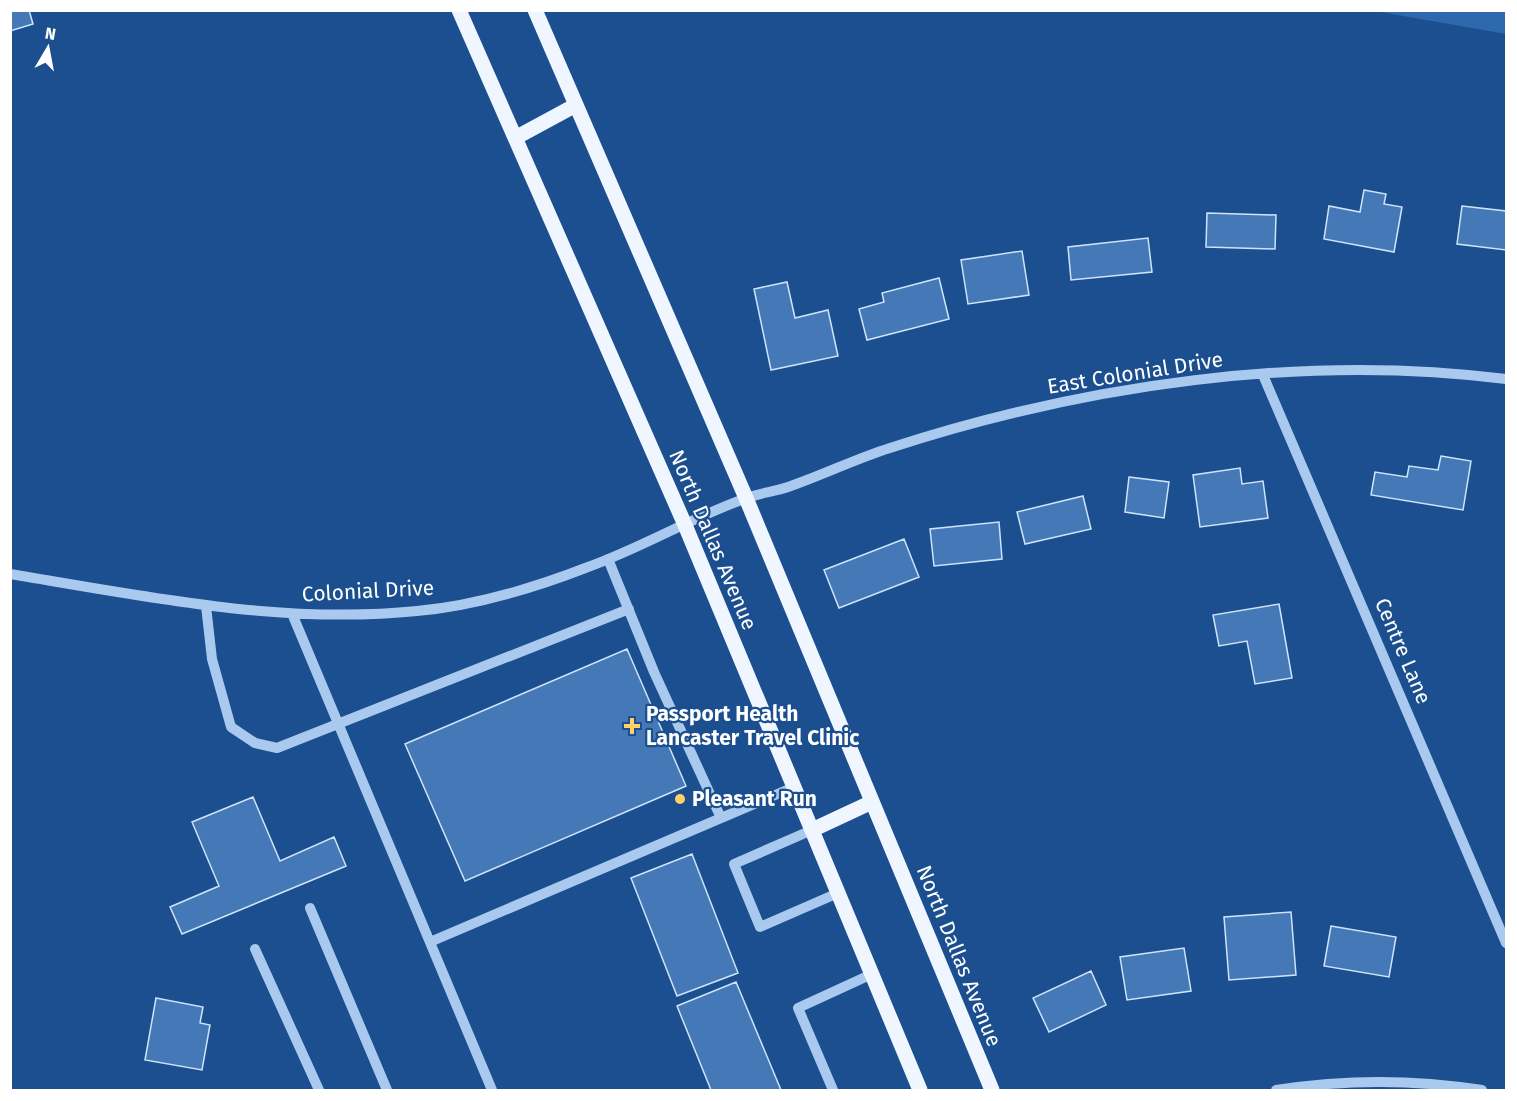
<svg xmlns="http://www.w3.org/2000/svg" width="1517" height="1101" font-family="'Fira Sans',sans-serif">
	<style>
		.green { fill: #2e69ad }
		.building { fill: #4478b7; stroke: #cfe3fa; stroke-width: 1.5 }
		.lines { fill: none; stroke-linecap: round; stroke-linejoin: round }
		.minor { stroke: #a9c9ee; stroke-width: 10 }
		.major { stroke: #f0f6ff; stroke-width: 15 }
		.poi-dot { fill: #ffd166; stroke: #1b4f8f; stroke-width: 2 }
		.labels { text-anchor: middle; dominant-baseline: central; stroke-width: 4.5; stroke-linejoin: round; paint-order: stroke }
		.street-label { font-size: 21px; fill: #fff; stroke: #1b4f8f }
		.poi-label { font-size: 21px; font-weight: bold; fill: #fff; stroke: #1b4f8f; text-anchor: start }
	</style>
	<rect width="100%" height="100%" fill="#1b4f8f"/>
	<!-- green -->
	<path class="green" d="M1375 11H1506V34Z"/>
	<!-- building -->
	<path class="building" d="M10 10H29L33 24 10 31Z
		M1364 190 1386 194 1384 204 1402 207 1394 252 1324 239 1329 206 1360 212Z
		M1462 206 1506 211V250L1457 244Z
		M1207 213 1276 215 1275 249 1206 247Z
		M1148 238 1152 272 1071 280 1068 247Z
		M1022 251 1029 295 968 304 961 260Z
		M939 278 949 319 867 340 859 309 884 302 882 293Z
		M787 282 795 318 828 310 838 356 771 370 754 289Z
		M1441 456 1471 461 1463 510 1371 495 1375 472 1407 477 1409 466 1438 470Z
		M1240 468 1242 484 1263 481 1268 518 1200 527 1193 475Z
		M1129 477 1169 482 1164 518 1125 512Z
		M1083 496 1091 529 1025 544 1017 512Z
		M999 522 1002 559 934 566 930 529Z
		M904 539 919 577 839 608 824 570Z
		M1279 604 1292 678 1255 684 1247 641 1219 646 1213 615Z
		M627 649 686 786 465 881 405 744Z
		M253 797 280 861 334 837 346 866 182 934 170 907 219 886 192 822Z
		M692 854 738 973 677 996 631 878Z
		M1291 912 1296 975 1229 980 1224 917Z
		M1331 926 1396 937 1389 977 1324 966Z
		M1184 948 1191 991 1127 1000 1120 957Z
		M1091 971 1106 1005 1049 1032 1033 998Z
		M736 982 781 1090H711L677 1006Z
		M156 998 203 1007 200 1023 210 1025 202 1070 145 1060Z"/>
	<g class="lines">
		<!-- minor -->
		<path class="minor" d="M1263 375 1506 943
			M608 559 654 672 721 818
			M10 574C145 596 280 625 417 611 474 606 534 588 588 567 641 548 691 518 744 499 758 493 774 492 788 487 823 475 855 459 890 448 1084 385 1303 353 1506 379
			M206 606 212 659 231 727 255 743 277 748 629 609
			M293 616 492 1090
			M812 830 734 864 760 927 838 893
			M310 908 387 1090
			M430 942 794 787
			M255 949 319 1090
			M833 1090 798 1008 872 974
			M1276 1090C1346 1079 1412 1079 1482 1090"/>
		<!-- major -->
		<path class="major" d="M459 10 685 525 920 1090
			M535 10 746 498 992 1090
			M515 138 576 105
			M812 830 872 802"/>
	</g>
	<!-- markers -->
	<g class="poi-dot">
		<path d="M629 717h6v6h6v6h-6v6h-6v-6h-6v-6h6z"/>
		<circle cx="680" cy="799" r="6"/>
	</g>
	<g class="labels">
		<!-- street labels -->
		<g class="street-label">
			<text transform="translate(1135 373) rotate(-9)">East Colonial Drive</text>
			<text transform="translate(713 540) rotate(67)">North Dallas Avenue</text>
			<text transform="translate(368 591) rotate(-3)">Colonial Drive</text>
			<text transform="translate(1403 651) rotate(67)">Centre Lane</text>
			<text transform="translate(959 956) rotate(68)">North Dallas Avenue</text>
		</g>
		<!-- poi labels -->
		<g class="poi-label">
			<text x="646" y="714">Passport Health<tspan x="646" dy="24">Lancaster Travel Clinic</tspan></text>
			<text x="692" y="799">Pleasant Run</text>
		</g>
	</g>
	<!-- border -->
	<rect width="1517" height="1101" fill="none" stroke="#ffffff" stroke-width="24"/>
	<!-- north arrow -->
	<g transform="translate(48 48) rotate(10)" stroke="#1b4f8f" stroke-width="4.5" paint-order="stroke">
	<path d="M0-4.5L10 22L0 15L-10 22Z" fill="#ffffff"/>
	<text y="-9" font-size="16" font-weight="bold" text-anchor="middle" fill="#ffffff">N</text>
	</g>
</svg>
